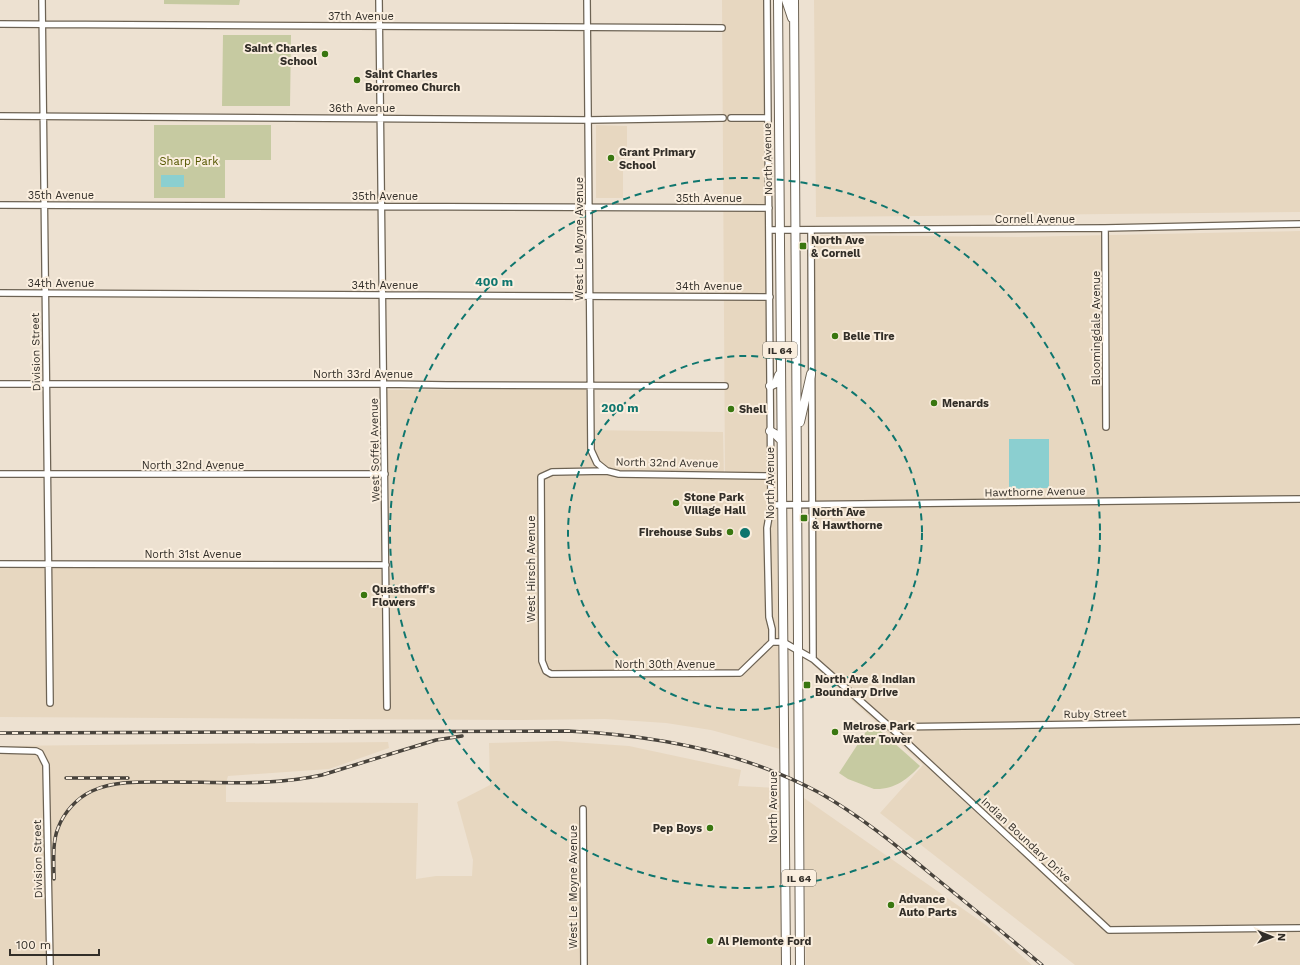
<svg xmlns="http://www.w3.org/2000/svg" width="1300" height="965" font-family="'Work Sans',sans-serif">
	<style>
		.built { fill: #e7d7c0 }
		.green { fill: #c6caa1 }
		.water { fill: #8bcfd0 }
		.lines { fill: none; stroke-linecap: round; stroke-linejoin: round }
		.minor-casing { stroke: #6d6354; stroke-width: 8 }
		.primary-casing { stroke: #6d6354; stroke-width: 10 }
		.minor { stroke: #fff; stroke-width: 5.5 }
		.primary { stroke: #fff; stroke-width: 8 }
		.rail-casing { stroke: #48433c; stroke-width: 3.5 }
		.rail { stroke: #faeede; stroke-width: 2; stroke-dasharray: 6; stroke-linecap: butt }
		.ring { fill: none; stroke: #0f766e; stroke-width: 2; stroke-dasharray: 7 5 }
		.poi-dot { fill: #397710; stroke: #faeede; stroke-width: 1.5 }
		.labels { text-anchor: middle; dominant-baseline: central; stroke-width: 4; stroke-linejoin: round; paint-order: stroke }
		.shield { fill: #faeede; stroke: #6e685f; stroke-width: 1 }
		.shield-label { font-size: 10px; font-weight: bold; fill: #322e28 }
		.street-label { font-size: 11px; fill: #322e28; stroke: #faeede }
		.poi-label { font-size: 11px; font-weight: bold; fill: #322e28; stroke: #faeede; text-anchor: start }
		.park-label { font-size: 11px; fill: #555700; stroke: #faeede }
		.centre { fill: #0f766e; stroke: #faeede; stroke-width: 2 }
		.ring-label { font-size: 12px; text-anchor: middle; font-weight: bold; fill: #0f766e; stroke: #faeede; stroke-width: 4; stroke-linejoin: round; paint-order: stroke }
	</style>
	<rect width="100%" height="100%" fill="#ede1d1"/>
	<!-- built -->
	<path class="built" d="M722 0H767L770 476 725 475Z
		M814 0H1300V212L816 217Z
		M596 125 627 126V148L623 167V198H596Z
		M1300 231V965H1075L880 813 923 765 812 664 811 633 815 497 814 235 1020 237Z
		M586 388 587 430 723 432 724 478 776 479 780 749 711 730 666 723 605 719 523 720 0 717V567L391 569 386 390Z
		M557 741 629 746 741 770 738 786 780 788 782 965H0V746L388 742 389 748 329 769 228 776 226 783V802L418 803 416 879 436 876H472L473 860 457 802 490 785 489 743Z
		M804 798 986 925 1032 965H806Z"/>
	<!-- green -->
	<path class="green" d="M164 0H240L239 5 164 4Z
		M223 35H291L290 106H222Z
		M154 125H271V160H225V198H154Z
		M875 726 920 766C908 779 894 790 874 789L848 779 839 773 869 727Z"/>
	<!-- water -->
	<path class="water" d="M161 175H184V187H161Z
		M1009 439H1049V488L1009 489Z"/>
	<g class="lines">
		<defs>
			<path id="minor" d="M42 0 50 703
				M379 0 387 707
				M587 0 591 450 597 463 607 471
				M767 0 771 505 767 528 769 617 772 629V642
				M0 24 722 28
				M0 116 588 120 723 118
				M731 118H768
				M0 205 769 208
				M1105 228 1106 427
				M769 230 1105 228 1300 224
				M811 230 813 659
				M0 293 770 297
				M0 384H384L447 385 725 386
				M0 474H385
				M770 476 619 474 607 471 552 472 541 477 542 661 546 671 551 674 740 673 772 642H783L813 659 890 727 1109 930 1300 928
				M771 505 1300 499
				M0 564 386 565
				M890 727 1300 721
				M0 750 36 751 40 753 46 765 50 965
				M583 809 584 965"/>
			<path id="primary" d="M778 0 786 965
				M786 0 792 18
				M794 0 800 965
				M770 386 776 383 779 375
				M800 422 811 374
				M770 431 775 434 781 440"/>
		</defs>
		<!-- minor casing -->
		<use href="#minor" class="minor-casing"/>
		<!-- primary casing -->
		<use href="#primary" class="primary-casing"/>
		<!-- minor -->
		<use href="#minor" class="minor"/>
		<!-- primary -->
		<use href="#primary" class="primary"/>
		<defs>
			<path id="rail" d="M0 733 568 731C654 735 741 751 818 792 859 815 896 845 932 875 969 905 1006 935 1042 965
				M66 778H128
				M54 879C54 863 52 843 58 828 64 812 77 798 92 791 116 780 145 782 170 782 220 782 273 786 322 775L436 740 462 736"/>
		</defs>
		<!-- rail casing -->
		<use href="#rail" class="rail-casing"/>
		<!-- rail -->
		<use href="#rail" class="rail"/>
	</g>
	<!-- distance rings -->
	<g class="ring">
		<circle cx="745" cy="533" r="177"/>
		<circle cx="745" cy="533" r="355"/>
	</g>
	<!-- markers -->
	<g class="poi-dot">
		<circle cx="325" cy="54" r="4"/>
		<circle cx="357" cy="80" r="4"/>
		<circle cx="611" cy="158" r="4"/>
		<rect x="799" y="242" width="8" height="8" rx="2"/>
		<circle cx="835" cy="336" r="4"/>
		<circle cx="934" cy="403" r="4"/>
		<circle cx="731" cy="409" r="4"/>
		<circle cx="676" cy="503" r="4"/>
		<rect x="800" y="514" width="8" height="8" rx="2"/>
		<circle cx="730" cy="532" r="4"/>
		<circle cx="364" cy="595" r="4"/>
		<rect x="803" y="681" width="8" height="8" rx="2"/>
		<circle cx="835" cy="732" r="4"/>
		<circle cx="710" cy="828" r="4"/>
		<circle cx="891" cy="905" r="4"/>
		<circle cx="710" cy="941" r="4"/>
	</g>
	<g class="labels">
		<!-- shield labels -->
		<g class="shield">
			<rect x="763" y="342" width="34" height="16" rx="3"/>
			<rect x="782" y="870" width="34" height="16" rx="3"/>
		</g>
		<g class="shield-label">
			<text x="780" y="350">IL 64</text>
			<text x="799" y="878">IL 64</text>
		</g>
		<!-- street labels -->
		<g class="street-label">
			<text x="361" y="16">37th Avenue</text>
			<text x="362" y="108">36th Avenue</text>
			<text transform="translate(768 159) rotate(-91)">North Avenue</text>
			<text x="61" y="195">35th Avenue</text>
			<text x="385" y="196">35th Avenue</text>
			<text x="709" y="198">35th Avenue</text>
			<text x="1035" y="219">Cornell Avenue</text>
			<text transform="translate(579 239) rotate(-90)">West Le Moyne Avenue</text>
			<text x="61" y="283">34th Avenue</text>
			<text x="385" y="285">34th Avenue</text>
			<text x="709" y="286">34th Avenue</text>
			<text transform="translate(1096 328) rotate(-90)">Bloomingdale Avenue</text>
			<text transform="translate(36 352) rotate(-91)">Division Street</text>
			<text x="363" y="374">North 33rd Avenue</text>
			<text transform="translate(375 450) rotate(-91)">West Soffel Avenue</text>
			<text transform="translate(667 463) rotate(1)">North 32nd Avenue</text>
			<text x="193" y="465">North 32nd Avenue</text>
			<text transform="translate(770 483) rotate(-90)">North Avenue</text>
			<text transform="translate(1035 492) rotate(-1)">Hawthorne Avenue</text>
			<text x="193" y="554">North 31st Avenue</text>
			<text transform="translate(531 569) rotate(-90)">West Hirsch Avenue</text>
			<text x="665" y="664">North 30th Avenue</text>
			<text transform="translate(1095 714) rotate(-1)">Ruby Street</text>
			<text transform="translate(773 807) rotate(-90)">North Avenue</text>
			<text transform="translate(1026 840) rotate(43)">Indian Boundary Drive</text>
			<text transform="translate(38 859) rotate(-91)">Division Street</text>
			<text transform="translate(573 887) rotate(-90)">West Le Moyne Avenue</text>
		</g>
		<!-- poi labels -->
		<g class="poi-label">
			<text x="317" y="48" text-anchor="end">Saint Charles<tspan x="317" dy="13">School</tspan></text>
			<text x="365" y="74">Saint Charles<tspan x="365" dy="13">Borromeo Church</tspan></text>
			<text x="619" y="152">Grant Primary<tspan x="619" dy="13">School</tspan></text>
			<text x="811" y="240">North Ave<tspan x="811" dy="13">&amp; Cornell</tspan></text>
			<text x="843" y="336">Belle Tire</text>
			<text x="942" y="403">Menards</text>
			<text x="739" y="409">Shell</text>
			<text x="684" y="497">Stone Park<tspan x="684" dy="13">Village Hall</tspan></text>
			<text x="812" y="512">North Ave<tspan x="812" dy="13">&amp; Hawthorne</tspan></text>
			<text x="722" y="532" text-anchor="end">Firehouse Subs</text>
			<text x="372" y="589">Quasthoff's<tspan x="372" dy="13">Flowers</tspan></text>
			<text x="815" y="679">North Ave &amp; Indian<tspan x="815" dy="13">Boundary Drive</tspan></text>
			<text x="843" y="726">Melrose Park<tspan x="843" dy="13">Water Tower</tspan></text>
			<text x="702" y="828" text-anchor="end">Pep Boys</text>
			<text x="899" y="899">Advance<tspan x="899" dy="13">Auto Parts</tspan></text>
			<text x="718" y="941">Al Piemonte Ford</text>
		</g>
		<!-- park labels -->
		<g class="park-label">
			<text x="189" y="161">Sharp Park</text>
		</g>
	</g>
	<circle cx="745" cy="533" r="6" class="centre"/>
	<g class="ring-label">
		<text x="494" y="286">400 m</text>
		<text x="620" y="412">200 m</text>
	</g>
	<!-- north arrow -->
	<g transform="translate(1272 937) rotate(91)" stroke="#faeede" stroke-width="3" paint-order="stroke">
	<path d="M0-3L7 15L0 10L-7 15Z" fill="#322e28"/>
	<text y="-6" font-size="11" font-weight="bold" text-anchor="middle" fill="#322e28">N</text>
	</g>
	<!-- scale -->
	<path d="M10 949v6h89v-6" fill="none" stroke="#322e28" stroke-width="2"/>
	<text x="16" y="949" font-size="12" fill="#322e28" stroke="#faeede" stroke-width="3" paint-order="stroke">100 m</text>
</svg>
